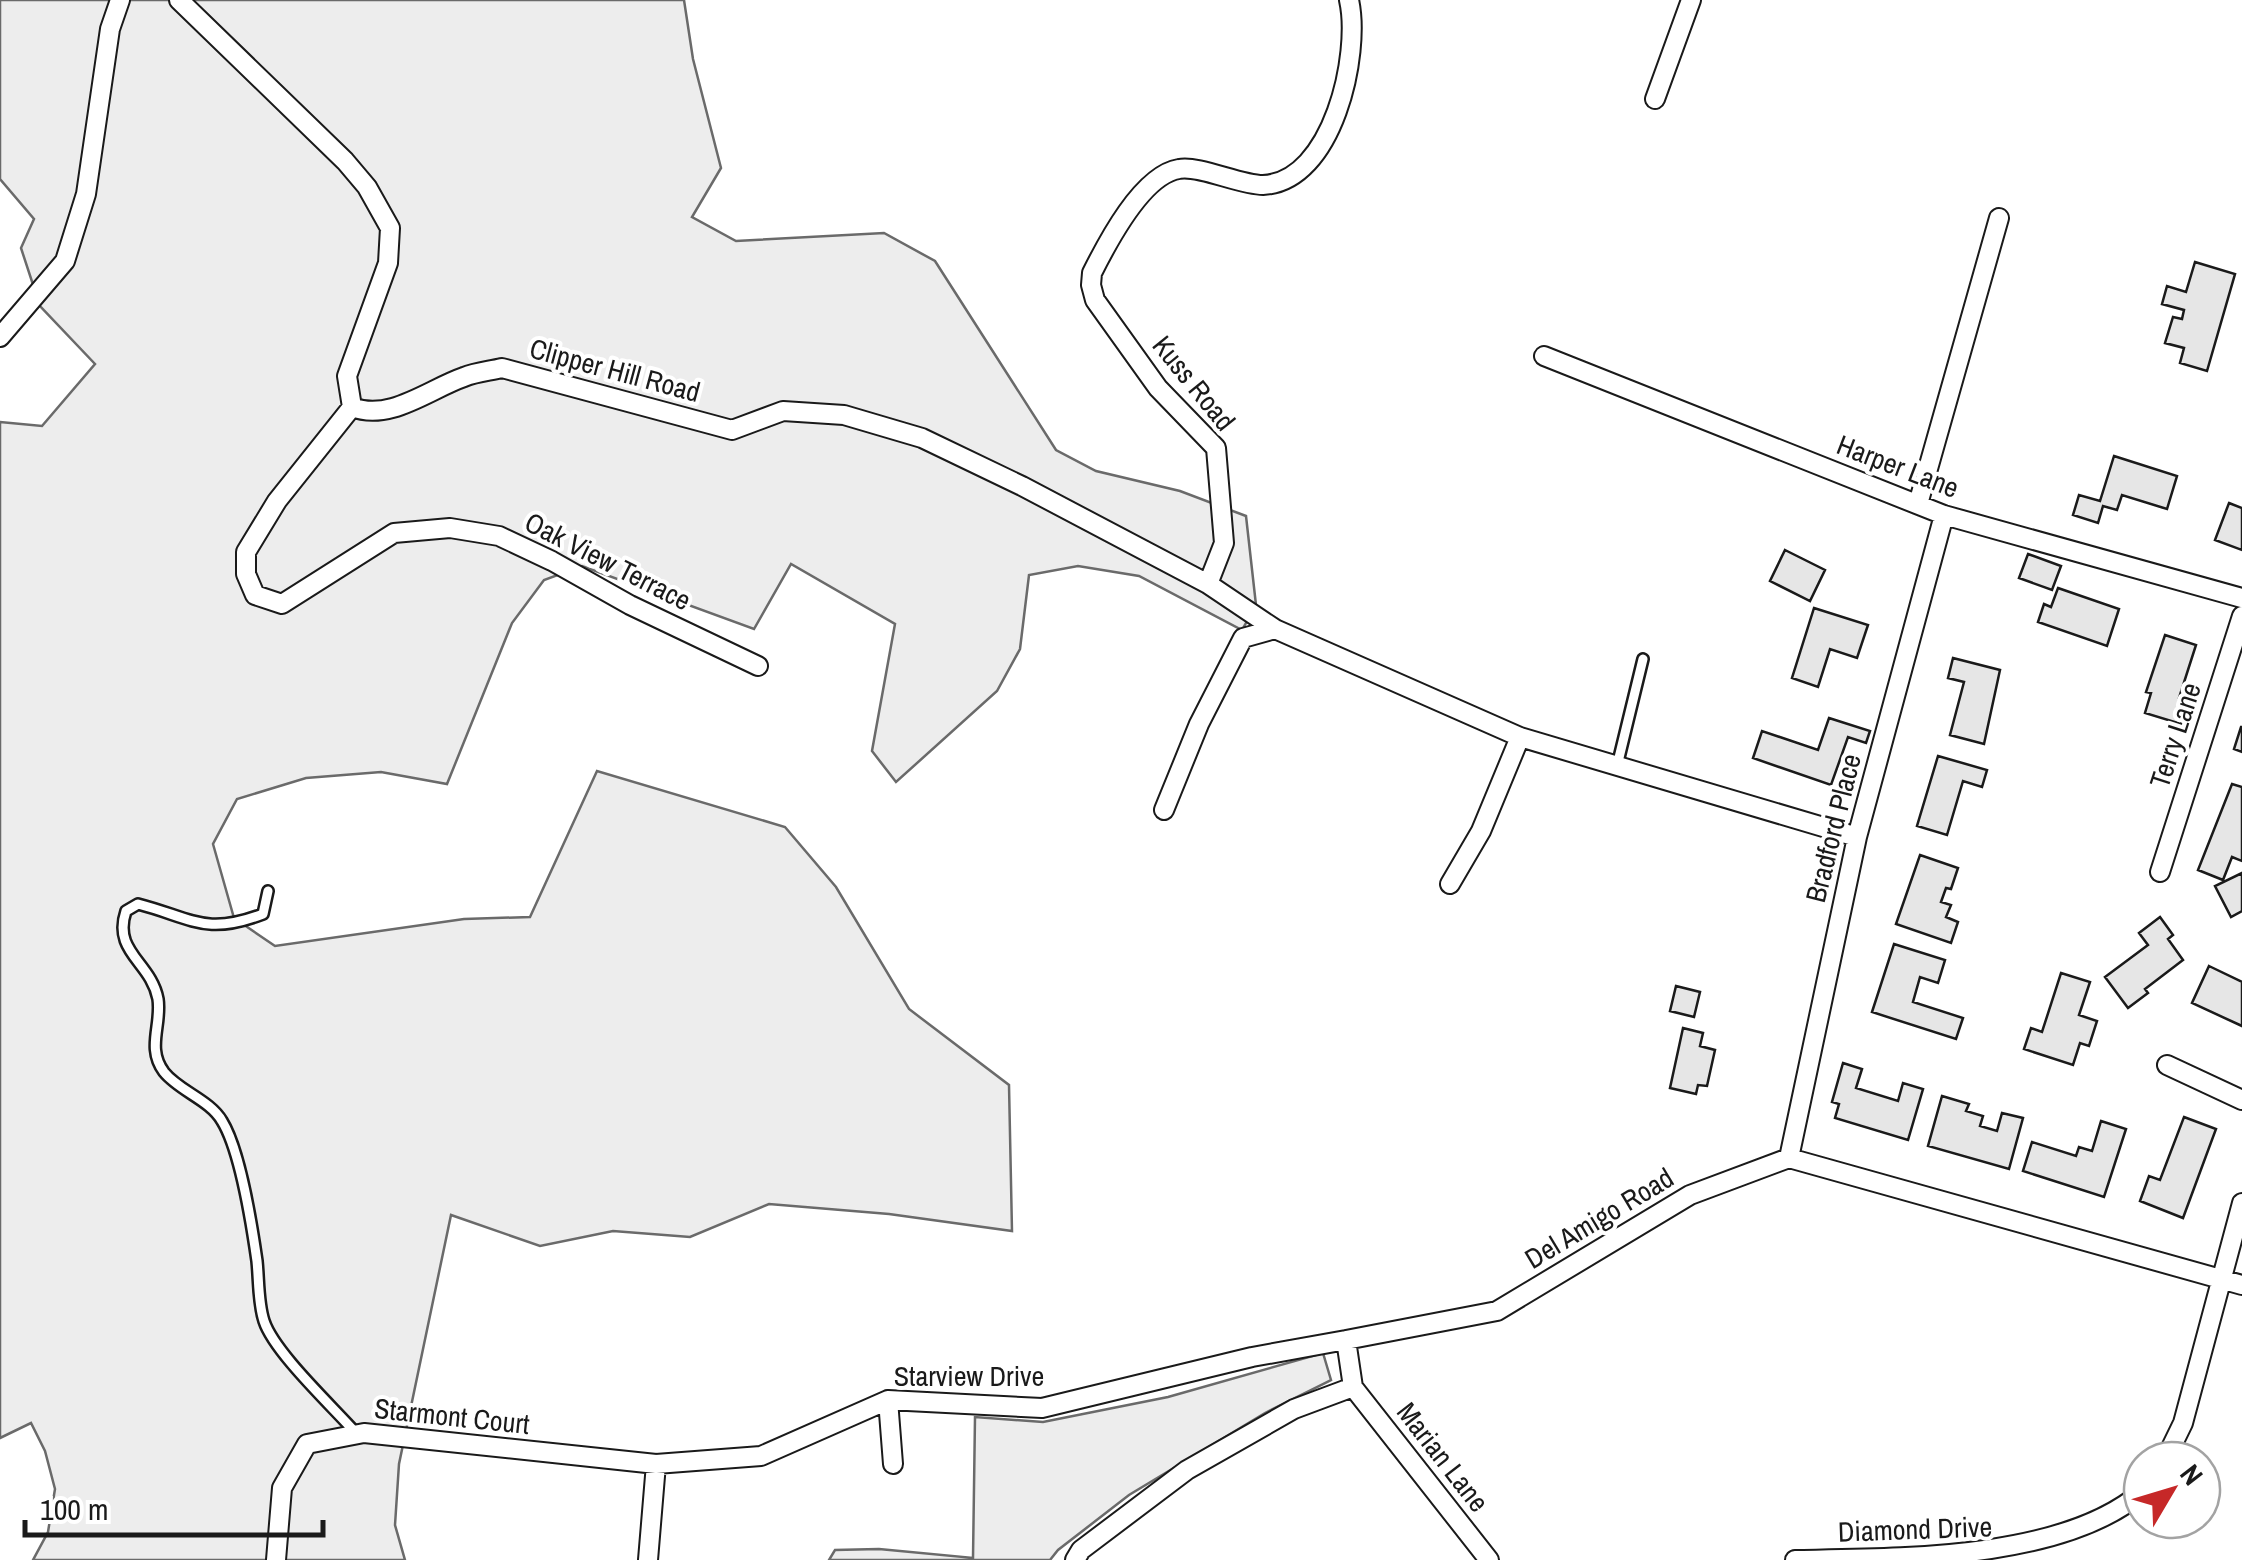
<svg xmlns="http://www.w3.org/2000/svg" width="2242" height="1560" font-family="'Archivo Narrow',sans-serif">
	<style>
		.built { fill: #ededed; stroke: #6a6a6a; stroke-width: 2.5 }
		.building { fill: #e6e6e6; stroke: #1a1a1a; stroke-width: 2.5 }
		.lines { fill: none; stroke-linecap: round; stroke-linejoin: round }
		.lane-casing { stroke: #1a1a1a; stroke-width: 14 }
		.street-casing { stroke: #1a1a1a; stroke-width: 22 }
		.lane { stroke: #fff; stroke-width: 9 }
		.street { stroke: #fff; stroke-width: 18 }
		.labels { text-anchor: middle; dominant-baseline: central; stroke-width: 8; stroke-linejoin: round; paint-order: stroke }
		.street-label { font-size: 28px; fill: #1a1a1a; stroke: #fff }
	</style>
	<rect width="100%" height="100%" fill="#fff"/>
	<!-- built -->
	<path class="built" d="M0 0H684L693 59 721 168 692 217 736 241 884 233 935 261 1056 450 1096 471 1180 491 1246 516 1256 605 1242 630 1139 576 1078 566 1029 575 1020 649 997 691 896 782 872 751 895 624 791 564 754 629 582 566 544 580 512 623 447 784 381 772 306 778 237 799 213 844 234 918 275 946 464 919 530 917 597 771 785 827 836 887 909 1009 1009 1085 1012 1231 889 1214 769 1204 690 1237 613 1231 540 1246 451 1215 399 1464 395 1525 405 1560H33L48 1532 55 1489 45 1451 31 1423 0 1438V422L42 426 95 364 40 306 21 248 34 219 0 179Z
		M1323 1353 1331 1380 1265 1413 1129 1495 1058 1550 1050 1560H829L835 1550 879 1549 973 1558 975 1417 1043 1422 1168 1397Z"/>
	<!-- building -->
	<path class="building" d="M2195 262 2235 274 2207 371 2180 363 2184 348 2165 343 2173 317 2182 319 2184 310 2162 304 2167 286 2186 292Z
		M2114 456 2177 476 2167 509 2122 495 2117 510 2103 506 2098 523 2073 515 2079 495 2100 501Z
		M2229 503 2242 508V550L2215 540Z
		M1785 550 1825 570 1810 601 1770 581Z
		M2028 554 2061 566 2052 590 2019 578Z
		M2058 588 2119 609 2107 646 2038 622 2044 604 2051 607Z
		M1814 608 1868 625 1857 658 1830 649 1818 687 1792 678Z
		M2165 635 2196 645 2179 698 2188 701 2181 724 2145 713 2151 693 2146 692Z
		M1953 658 2000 670 1984 744 1950 735 1964 682 1948 678Z
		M1829 718 1870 731 1866 743 1848 737 1831 785 1753 758 1762 731 1818 750Z
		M2241 727H2242V752L2234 749Z
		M1938 756 1987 770 1982 787 1963 781 1947 835 1917 826Z
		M2232 784 2242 787V861L2232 857 2223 880 2198 870Z
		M1920 855 1958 868 1951 889 1946 888 1941 902 1951 905 1946 917 1958 922 1951 943 1896 924Z
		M2242 873V911L2231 917 2215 886Z
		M2160 917 2173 935 2168 939 2183 960 2145 989 2148 993 2128 1008 2105 977 2148 945 2139 933Z
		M1894 944 1945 960 1938 983 1920 977 1913 1002 1963 1018 1956 1039 1872 1012Z
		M2209 966 2242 982V1026L2192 1003Z
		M2061 973 2090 982 2079 1015 2097 1021 2089 1046 2080 1043 2073 1065 2024 1049 2031 1028 2042 1032Z
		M1676 986 1700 992 1694 1017 1670 1011Z
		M1683 1028 1703 1033 1700 1046 1715 1050 1707 1086 1698 1085 1696 1094 1670 1088Z
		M1843 1063 1862 1069 1856 1088 1898 1101 1903 1083 1923 1089 1908 1140 1835 1118 1839 1104 1832 1102Z
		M1942 1096 1969 1104 1966 1111 1983 1116 1980 1126 1997 1131 2002 1113 2023 1118 2009 1169 1928 1146Z
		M2184 1117 2216 1129 2183 1218 2140 1201 2149 1176 2160 1180Z
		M2101 1121 2126 1129 2104 1197 2023 1171 2032 1142 2076 1156 2079 1147 2092 1151Z"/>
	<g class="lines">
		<defs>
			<path id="lane" d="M1617 766 1643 659
				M268 891 263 914C205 936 192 918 138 904L126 911C112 952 151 962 158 999 162 1025 146 1048 164 1072 179 1091 210 1100 222 1121 240 1150 252 1226 257 1261 259 1280 258 1303 264 1321 274 1352 332 1406 355 1432"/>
			<path id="street" d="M179 0 345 161 367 187 390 228 388 263 347 376 352 407C390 422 429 389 464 377 476 372 490 371 502 368L732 430 783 411 844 415 922 438 1022 486 1208 584 1275 629 1520 737 1857 837
				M1655 99 1691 0
				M0 337 65 261 86 194 110 29 120 0
				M1544 356 1944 515 2242 598
				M352 407 277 501 246 552V574L255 595 282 604 394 533 450 528 499 536 552 561 630 605 758 666
				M1918 504 1999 218
				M1208 584 1224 543 1216 448 1158 388 1095 300 1091 285 1092 273C1107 243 1142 175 1179 169 1199 165 1240 185 1263 185 1333 182 1361 54 1349 0
				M1164 810 1199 724 1243 638 1275 629
				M2160 872 2242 616
				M1450 884 1481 831 1520 737
				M2167 1065 2242 1100
				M1789 1158 1857 837 1944 515
				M1353 1387 1489 1560
				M888 1400 893 1464
				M2165 1460 2183 1423 2242 1203
				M276 1560 282 1488 307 1444 364 1433 656 1464 761 1456 888 1400 1042 1408 1252 1357 1346 1340
				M648 1560 656 1464
				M1075 1560 1081 1550 1187 1470 1294 1409 1353 1387 1346 1340 1497 1311 1690 1195 1789 1158 2242 1285
				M1795 1560C1901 1558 2062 1560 2142 1492"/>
		</defs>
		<!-- lane casing -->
		<use href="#lane" class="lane-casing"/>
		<!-- street casing -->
		<use href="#street" class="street-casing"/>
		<!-- lane -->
		<use href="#lane" class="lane"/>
		<!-- street -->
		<use href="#street" class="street"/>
	</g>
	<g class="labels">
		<!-- street labels -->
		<g class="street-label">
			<text transform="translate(615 370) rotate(15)">Clipper Hill Road</text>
			<text transform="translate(1194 383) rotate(51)">Kuss Road</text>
			<text transform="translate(1898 466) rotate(21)">Harper Lane</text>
			<text transform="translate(608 561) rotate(27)">Oak View Terrace</text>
			<text transform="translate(2175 735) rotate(-72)">Terry Lane</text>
			<text transform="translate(1833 828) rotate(-76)">Bradford Place</text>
			<text transform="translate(1599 1218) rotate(-31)">Del Amigo Road</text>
			<text x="969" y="1376">Starview Drive</text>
			<text transform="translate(452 1416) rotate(6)">Starmont Court</text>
			<text transform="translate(1443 1457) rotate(52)">Marian Lane</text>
			<text transform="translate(1915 1529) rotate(-2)">Diamond Drive</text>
		</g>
	</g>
	<!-- north arrow -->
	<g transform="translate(2172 1490) rotate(52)"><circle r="48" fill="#ffffff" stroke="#a3a3a3" stroke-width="2.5"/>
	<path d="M0-8L18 38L0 25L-18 38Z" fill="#c62828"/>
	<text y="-15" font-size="28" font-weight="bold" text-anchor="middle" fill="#1a1a1a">N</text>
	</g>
	<!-- scale -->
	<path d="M25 1520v15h298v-15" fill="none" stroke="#1a1a1a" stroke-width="5"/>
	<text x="40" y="1520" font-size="30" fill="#1a1a1a" stroke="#ffffff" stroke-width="8" paint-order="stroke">100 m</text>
</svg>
